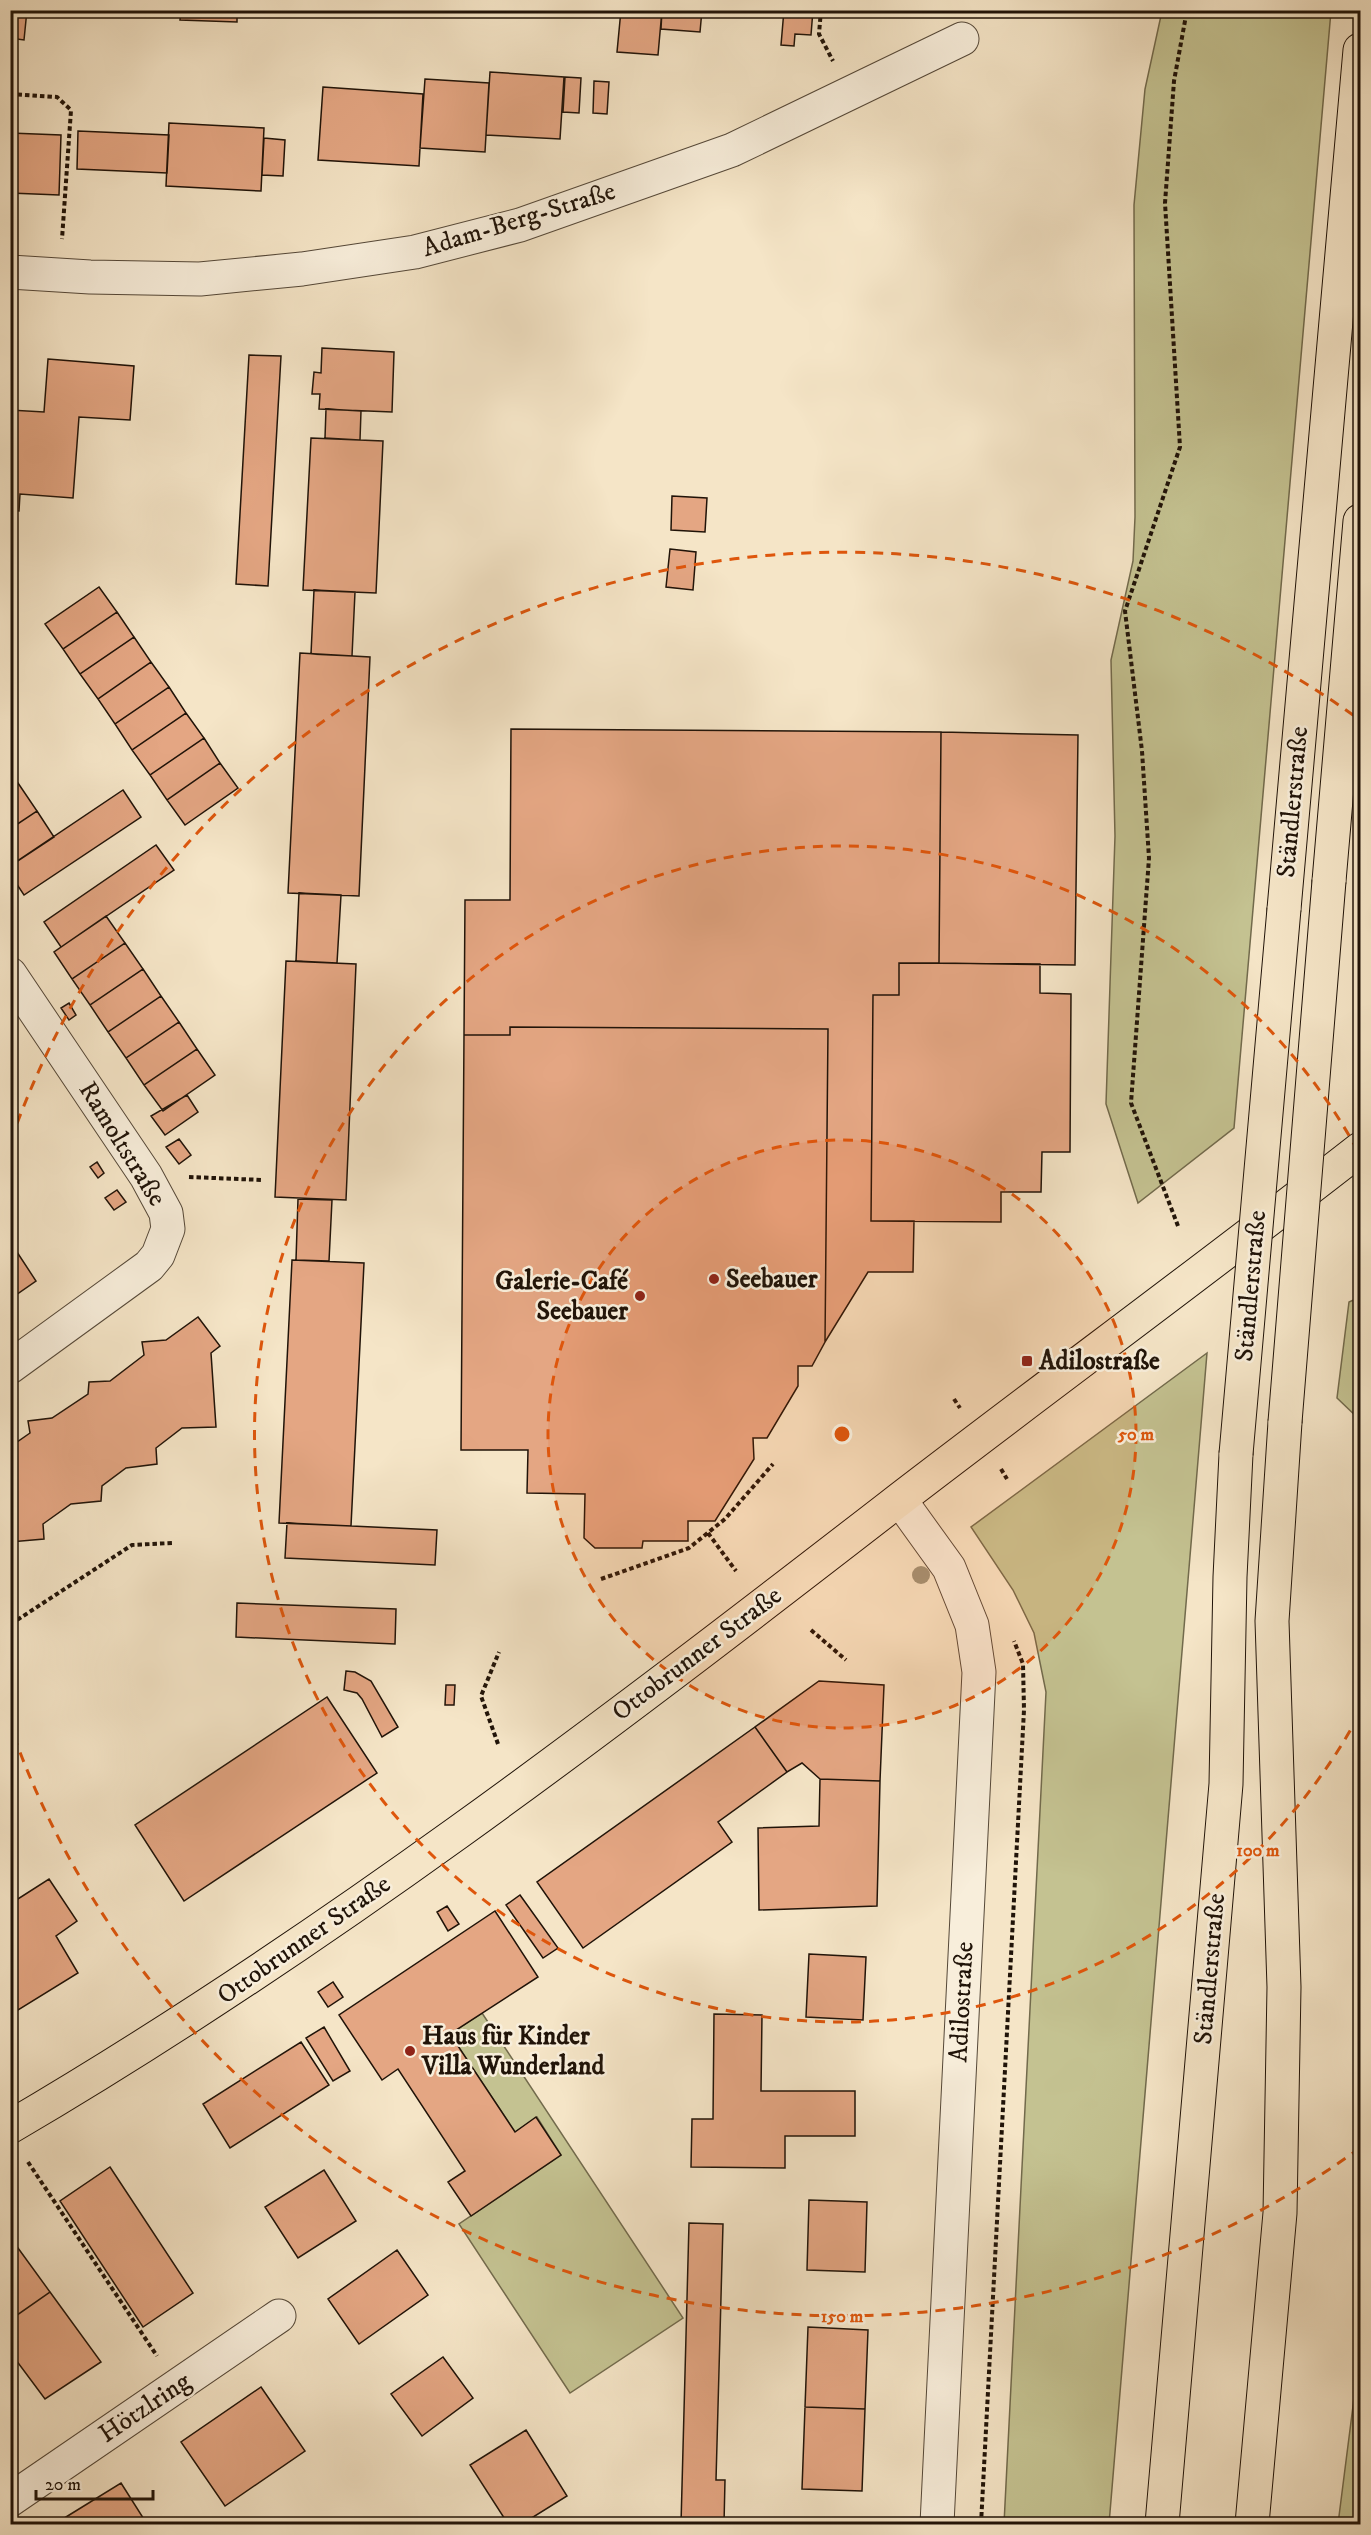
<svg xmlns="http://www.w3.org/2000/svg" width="1371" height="2535" font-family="'IM FELL DW Pica',serif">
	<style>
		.green { fill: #c4c291; stroke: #726a4c; stroke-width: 1.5 }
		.building { fill: #e4a683; stroke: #201308; stroke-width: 1.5 }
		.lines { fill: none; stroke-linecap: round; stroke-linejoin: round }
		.minor-casing { stroke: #554838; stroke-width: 35 }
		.major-casing { stroke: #201308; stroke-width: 35 }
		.highway-casing { stroke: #201308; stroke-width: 35 }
		.path { stroke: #201308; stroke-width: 4; stroke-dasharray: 4.5 3; stroke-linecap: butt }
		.minor { stroke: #f8eedb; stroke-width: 33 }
		.major { stroke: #f5e5c7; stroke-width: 33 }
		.highway { stroke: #f5e5c7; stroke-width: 33 }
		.highway-bridge-casing { stroke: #201308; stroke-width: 35; stroke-linecap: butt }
		.highway-bridge { stroke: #f5e5c7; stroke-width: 33 }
		.tree { fill: #9f9378 }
		.ring { fill: none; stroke: #de560c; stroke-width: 3; stroke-dasharray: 10 8 }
		.poi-dot { fill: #8f2418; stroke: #f8eedb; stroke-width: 2 }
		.labels { text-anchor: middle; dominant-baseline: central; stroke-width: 5; stroke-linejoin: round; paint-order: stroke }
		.street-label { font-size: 26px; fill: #201308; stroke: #f8eedb }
		.poi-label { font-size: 26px; font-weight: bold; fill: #201308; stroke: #f8eedb; text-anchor: start }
		.centre { fill: #de560c; stroke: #f8eedb; stroke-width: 3 }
		.ring-label { font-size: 18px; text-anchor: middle; font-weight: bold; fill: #de560c; stroke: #f8eedb; stroke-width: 5; stroke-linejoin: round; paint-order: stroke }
	</style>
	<rect width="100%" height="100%" fill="#f5e5c7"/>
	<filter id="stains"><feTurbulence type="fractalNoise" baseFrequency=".00333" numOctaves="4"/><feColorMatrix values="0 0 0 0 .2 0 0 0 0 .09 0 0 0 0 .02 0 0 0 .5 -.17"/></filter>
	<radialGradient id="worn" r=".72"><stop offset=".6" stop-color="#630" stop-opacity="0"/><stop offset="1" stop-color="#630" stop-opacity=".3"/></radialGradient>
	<!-- green -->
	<path class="green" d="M1162 11H1331L1234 1128 1138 1203 1106 1104 1115 836 1111 660 1133 561 1135 517 1134 205 1145 89Z
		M1360 1297V1420L1337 1398 1349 1302Z
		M1207 1353 1109 2524H1004L1046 1692 1034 1633 1013 1590 971 1527Z
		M482 2013 683 2318 570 2393 459 2224 561 2155 537 2117 515 2132 450 2034Z
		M1360 2351V2524H1338Z"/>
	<!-- building -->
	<path class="building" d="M10 10H27L24 40 10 38Z
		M181 10H237V22L180 20Z
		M621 10H662L658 55 617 52Z
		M662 10H702L700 32 661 29Z
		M784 10H813L811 35 795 34 794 46 781 45Z
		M490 72 564 77 560 139 486 135Z
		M565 77 581 78 579 113 563 112Z
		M425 79 489 83 485 152 420 148Z
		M594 81 609 82 607 114 593 113Z
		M323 87 423 94 419 166 318 160Z
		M169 123 264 128 261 191 166 186Z
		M78 131 169 135 167 173 77 169Z
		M10 133 61 135 59 195 10 193Z
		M264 138 285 140 283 176 262 175Z
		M322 348 394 352 392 412 319 409 320 394H312L314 372 321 373Z
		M249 355 281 356 268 586 236 584Z
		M48 359 134 366 130 420 79 417 73 498 20 494 19 511 10 510V410L44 412Z
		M326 409 361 411 360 440 325 438Z
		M311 438 383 441 376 593 303 590Z
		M672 496 707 498 705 532 671 530Z
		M670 549 696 552 693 590 666 587Z
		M99 587 117 612 63 649 45 624Z
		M314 590 355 592 352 656 311 654Z
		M117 612 134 637 80 674 63 649Z
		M134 637 151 662 98 699 80 674Z
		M300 653 370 657 359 896 288 893Z
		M151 662 169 687 115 724 98 699Z
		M169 687 186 713 132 750 115 724Z
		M186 713 204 738 150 775 132 750Z
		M511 729 941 732 939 963H899V995H873L871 1221H914L913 1272H868L825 1342 828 1029 510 1027V1035H464L465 900H510Z
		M941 732 1078 735 1075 965 939 963Z
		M204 738 220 763 167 800 150 775Z
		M220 763 238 788 185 825 167 800Z
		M18 783 37 811 10 829V788Z
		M123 790 141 817 24 895 10 874V866Z
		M37 811 54 837 10 866V829Z
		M156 845 174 870 61 947 44 922Z
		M299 893 341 895 337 963 296 961Z
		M106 916 125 943 72 979 54 952Z
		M125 943 143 969 90 1005 72 979Z
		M286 961 356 964 346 1200 275 1197Z
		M899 963 1040 964V993L1071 994 1070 1152H1042L1041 1192H1001V1222L871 1221 873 995H899Z
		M143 969 161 996 108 1032 90 1005Z
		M161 996 179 1022 126 1058 108 1032Z
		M69 1003 76 1015 69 1020 61 1008Z
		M179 1022 197 1049 144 1085 126 1058Z
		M510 1027 828 1029 825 1342 812 1366H798V1386L767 1438H753L754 1459 715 1521H688V1541H643L642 1548H595L584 1538 585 1494 527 1493 528 1450H461L464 1035H510Z
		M197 1049 215 1075 163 1111 144 1085Z
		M187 1095 198 1112 165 1135 151 1116Z
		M179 1139 191 1155 179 1164 166 1147Z
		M97 1162 104 1173 98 1178 90 1167Z
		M117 1190 126 1202 114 1210 105 1198Z
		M298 1199 332 1200 329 1261 296 1260Z
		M15 1249 36 1281 10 1299V1252Z
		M292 1260 364 1263 351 1526 279 1523Z
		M198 1317 220 1346 211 1353 216 1427 182 1428 156 1448 157 1464 126 1468 102 1486 101 1501 71 1504 43 1524 44 1539 10 1542V1447L30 1433 28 1421 52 1418 88 1394 89 1382 110 1381 144 1355 142 1342 166 1340Z
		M287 1523 437 1530 435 1565 285 1558Z
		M237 1603 396 1609 395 1644 236 1637Z
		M346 1671 355 1672 371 1681 398 1727 382 1737 362 1699 357 1693 344 1690Z
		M819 1681 884 1685 880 1781 820 1779 802 1763 787 1772 755 1727Z
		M446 1685H455L454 1705H445Z
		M327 1697 377 1773 184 1901 135 1825Z
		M755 1727 787 1772 718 1822 732 1842 583 1948 537 1882Z
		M820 1779 880 1781 877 1906 759 1910 758 1828 819 1826Z
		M49 1879 77 1921 56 1936 78 1973 10 2015V1904Z
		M520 1895 558 1948 543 1958 506 1905Z
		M447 1906 459 1924 448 1931 437 1912Z
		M495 1911 538 1977 450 2034 515 2132 536 2117 561 2155 471 2216 448 2182 465 2171 398 2069 382 2080 339 2015Z
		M809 1954 866 1957 863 2020 806 2017Z
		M333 1982 343 1997 328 2007 318 1992Z
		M714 2014 762 2015 761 2091H855V2136H785V2168L691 2167 692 2119H713Z
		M324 2027 350 2071 333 2081 306 2038Z
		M301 2042 329 2085 230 2148 203 2104Z
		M110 2167 193 2293 143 2327 60 2201Z
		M324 2170 356 2221 298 2258 265 2207Z
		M809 2200 867 2202 865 2272 807 2270Z
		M689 2223 723 2224 716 2480H725L724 2524H681Z
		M10 2237 50 2292 10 2320Z
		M397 2250 428 2295 359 2344 328 2299Z
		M50 2292 101 2362 45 2399 10 2352V2320Z
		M808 2327 868 2330 865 2409 805 2407Z
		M443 2357 473 2398 422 2436 391 2394Z
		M261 2387 305 2451 225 2506 181 2442Z
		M805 2407 865 2409 862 2491 802 2489Z
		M526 2430 567 2496 522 2524H508L470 2465Z
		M121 2483 147 2524H56L66 2517Z"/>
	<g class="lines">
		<defs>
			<path id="minor" d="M10 272 90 277 200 279 302 269 415 252 520 225 732 150 962 39
				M10 974 146 1176 166 1213 168 1229 158 1255 149 1266 10 1367
				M900 1500 949 1568 972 1625 979 1672 937 2524
				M10 2500 279 2316"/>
			<path id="major" d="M10 2127C319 1946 604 1728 887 1509 1044 1388 1204 1271 1360 1149"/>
			<path id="highway" d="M1329 881 1360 521
				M1284 909 1360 50
				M1162 2524 1226 1784 1230 1577 1236 1454
				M1252 2524 1280 2213 1284 1987 1272 1621 1285 1422"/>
		</defs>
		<!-- minor casing -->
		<use href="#minor" class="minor-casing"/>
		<!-- major casing -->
		<use href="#major" class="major-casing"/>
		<!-- highway casing -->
		<use href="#highway" class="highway-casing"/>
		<!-- path -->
		<path class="path" d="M821 10 819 34 833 61
			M10 94 57 97 71 110 62 239
			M189 1177 263 1180
			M1178 1226 1131 1103 1149 858 1142 751 1125 611 1180 447 1165 203 1174 81 1187 10
			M954 1399 960 1408
			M1001 1469 1007 1479
			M708 1533 736 1571
			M601 1579 689 1548 725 1519 773 1464
			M11 1624 132 1545 172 1543
			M811 1630 846 1660
			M10 1687 11 1624
			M498 1744 481 1696 499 1652
			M28 2162 157 2356
			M981 2524 1024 1710 1023 1664 1014 1641"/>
		<!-- minor -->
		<use href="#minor" class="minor"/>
		<!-- major -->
		<use href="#major" class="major"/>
		<!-- highway -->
		<use href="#highway" class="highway"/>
		<defs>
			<path id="highway-bridge" d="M1285 1422 1329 881
				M1236 1454 1284 909"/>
		</defs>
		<!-- highway-bridge casing -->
		<use href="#highway-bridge" class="highway-bridge-casing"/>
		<!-- highway-bridge -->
		<use href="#highway-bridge" class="highway-bridge"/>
	</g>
	<!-- trees -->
	<circle class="tree" cx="921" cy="1575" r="9"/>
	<!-- distance rings -->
	<circle cx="842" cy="1434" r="294" fill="#de560c" fill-opacity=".12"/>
	<g class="ring">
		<circle cx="842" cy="1434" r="294"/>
		<path d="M1359 1715A588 588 0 1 1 1359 1153"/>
		<path d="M1360 2148A882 882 0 0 1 11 1728M11 1140A882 882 0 0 1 1360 720"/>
	</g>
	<!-- markers -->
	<g class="poi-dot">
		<circle cx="714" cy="1279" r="6"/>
		<circle cx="640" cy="1296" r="6"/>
		<rect x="1021" y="1355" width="12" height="12" rx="3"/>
		<circle cx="410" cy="2051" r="6"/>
	</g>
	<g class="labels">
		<!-- street labels -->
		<g class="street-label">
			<text transform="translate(519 220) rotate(-17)">Adam-Berg-Straße</text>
			<text transform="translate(1293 802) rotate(-85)">Ständlerstraße</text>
			<text transform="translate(122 1144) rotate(58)">Ramoltstraße</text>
			<text transform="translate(1251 1286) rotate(-85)">Ständlerstraße</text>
			<text transform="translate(697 1654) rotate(-37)">Ottobrunner Straße</text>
			<text transform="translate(304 1940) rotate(-35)">Ottobrunner Straße</text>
			<text transform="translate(1210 1969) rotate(-85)">Ständlerstraße</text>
			<text transform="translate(962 2002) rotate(-87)">Adilostraße</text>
			<text transform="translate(145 2408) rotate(-34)">Hötzlring</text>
		</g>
		<!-- poi labels -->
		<g class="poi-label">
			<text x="726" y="1279">Seebauer</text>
			<text x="628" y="1281" text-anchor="end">Galerie-Café<tspan x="628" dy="30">Seebauer</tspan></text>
			<text x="1039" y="1361">Adilostraße</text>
			<text x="422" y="2036">Haus für Kinder<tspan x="422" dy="30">Villa Wunderland</tspan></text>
		</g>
	</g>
	<circle cx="842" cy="1434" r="9" class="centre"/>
	<g class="ring-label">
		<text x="1136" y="1440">50 m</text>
		<text x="1258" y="1856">100 m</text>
		<text x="842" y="2322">150 m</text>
	</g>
	<!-- margin -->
	<rect width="1371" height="2535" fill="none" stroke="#f5e5c7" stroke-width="36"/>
	<rect x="12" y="12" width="1347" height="2511" fill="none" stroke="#201308" stroke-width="3"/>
	<rect x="18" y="18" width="1335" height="2499" fill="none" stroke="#201308" stroke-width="1.5"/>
	<!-- scale -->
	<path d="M36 2490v9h117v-9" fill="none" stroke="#201308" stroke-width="3"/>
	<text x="45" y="2490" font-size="18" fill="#201308" stroke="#f8eedb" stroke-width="4.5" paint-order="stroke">20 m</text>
	<rect width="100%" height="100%" filter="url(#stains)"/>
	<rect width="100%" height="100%" fill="url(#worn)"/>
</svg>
